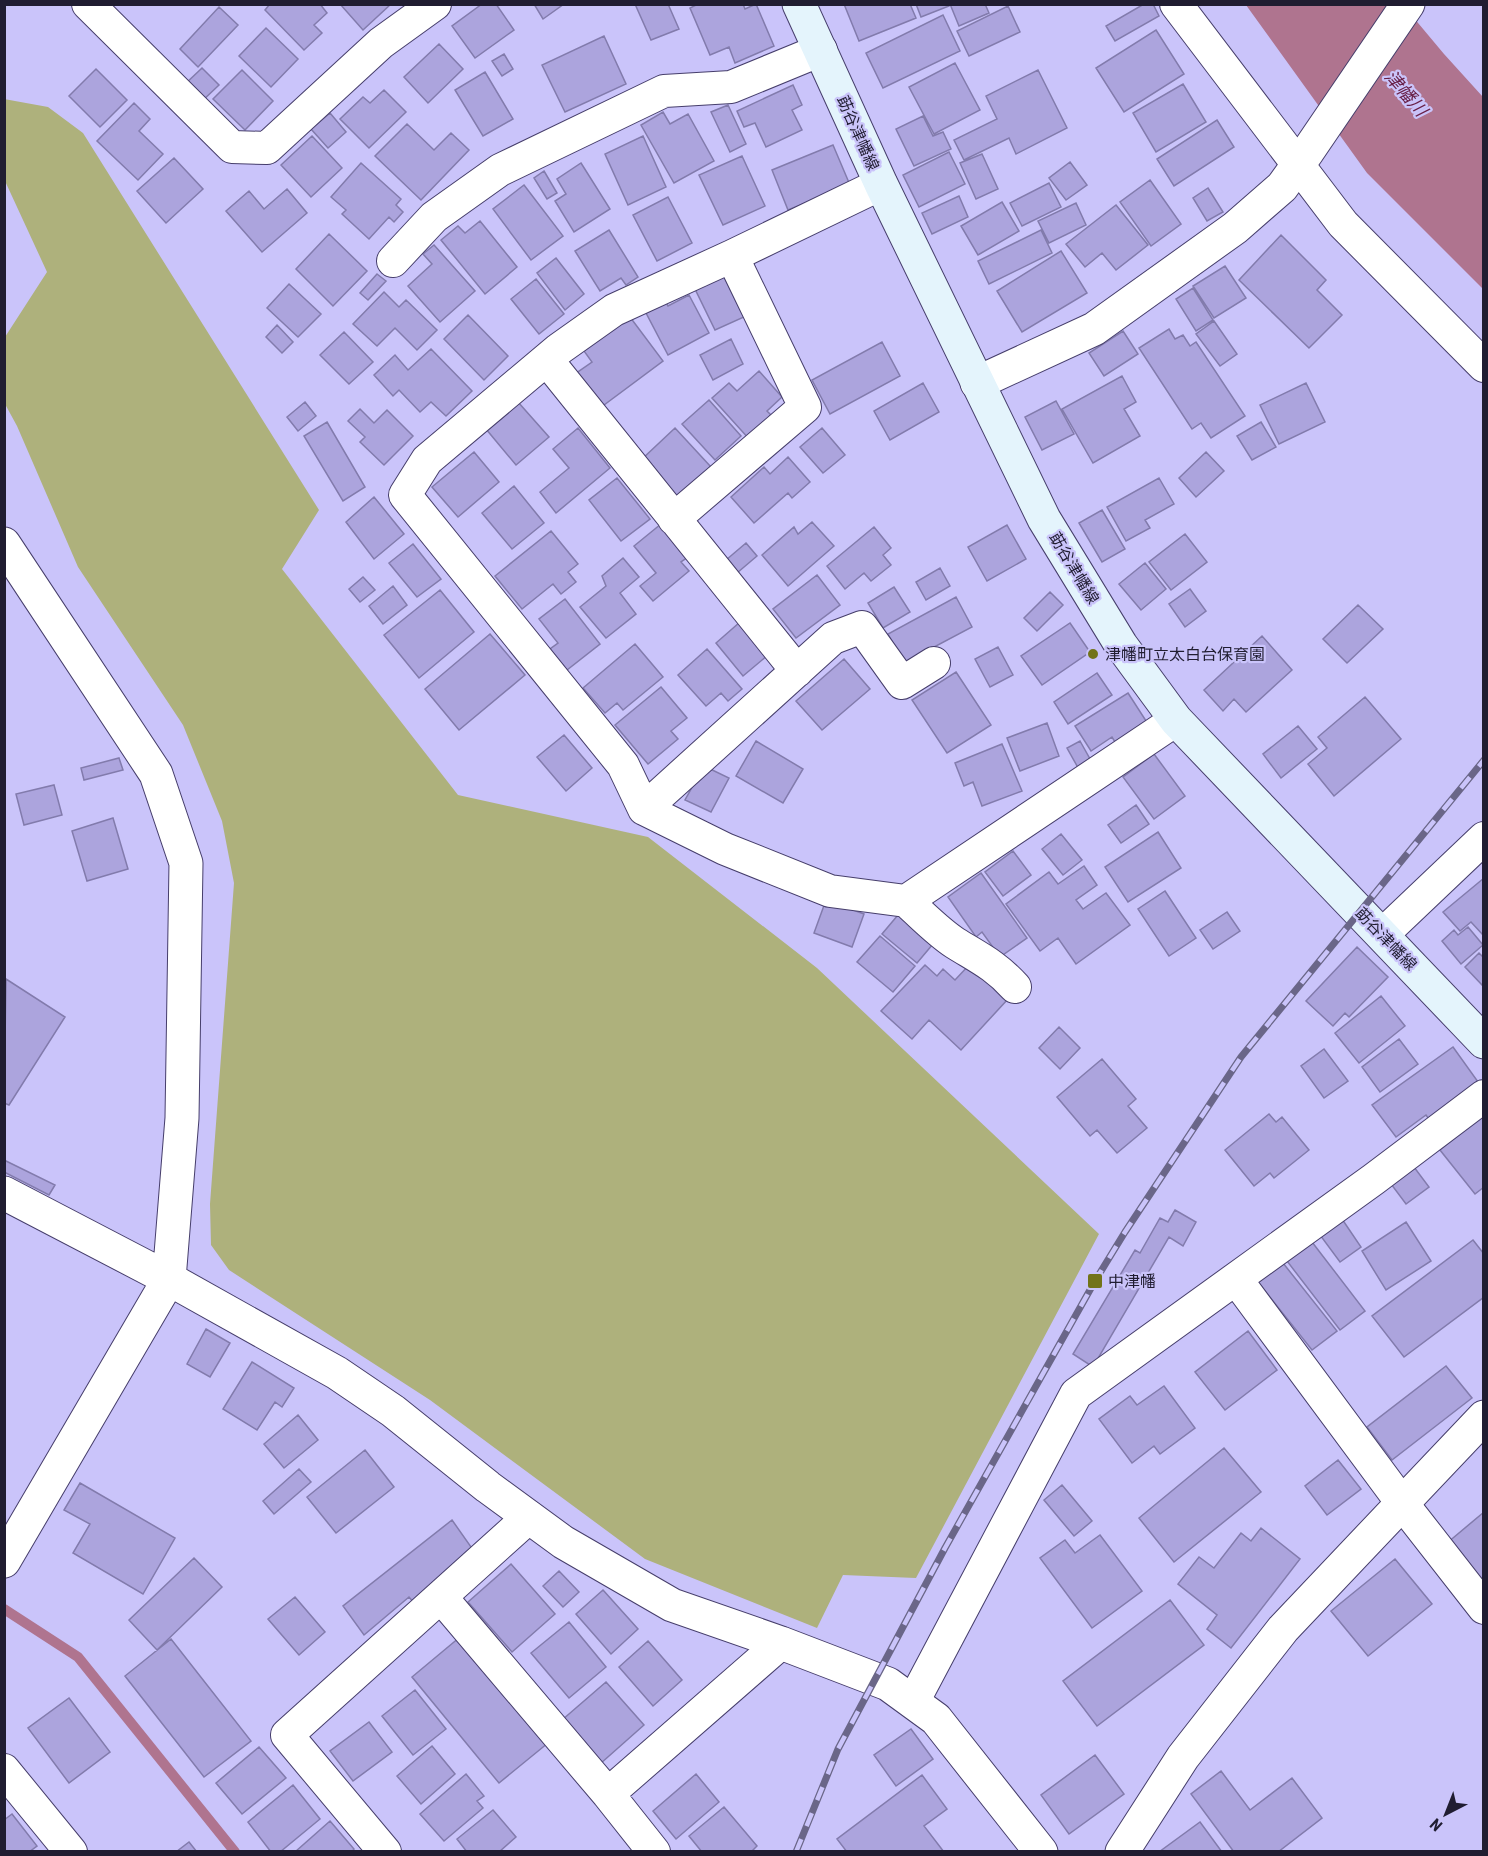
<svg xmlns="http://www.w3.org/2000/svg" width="1488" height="1856" font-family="'Roboto Condensed','Noto Sans JP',sans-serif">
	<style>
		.green { fill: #aeb17c }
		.water { fill: #af748f }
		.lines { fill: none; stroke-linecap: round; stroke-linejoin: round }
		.stream { stroke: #af748f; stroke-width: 10 }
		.building { fill: #aca4dd; stroke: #827bac; stroke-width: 1.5 }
		.minor-casing { stroke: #463e6b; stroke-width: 34 }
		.tertiary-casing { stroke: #463e6b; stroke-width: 35 }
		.secondary-casing { stroke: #463e6b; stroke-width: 35 }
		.minor { stroke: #fff; stroke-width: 32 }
		.tertiary { stroke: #fff; stroke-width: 33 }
		.secondary { stroke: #e4f4fc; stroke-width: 33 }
		.rail-casing { stroke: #6a6688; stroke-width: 7 }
		.rail { stroke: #cac4fa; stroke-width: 4.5; stroke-dasharray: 14; stroke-linecap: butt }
		.poi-dot { fill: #727319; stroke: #cac4fa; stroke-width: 2 }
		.labels { text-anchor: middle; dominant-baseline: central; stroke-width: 4.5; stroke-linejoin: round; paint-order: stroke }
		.street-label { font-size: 16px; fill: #201d31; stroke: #cac4fa }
		.poi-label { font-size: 16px; fill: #201d31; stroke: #cac4fa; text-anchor: start }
		.water-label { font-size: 18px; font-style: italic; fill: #692148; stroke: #cac4fa }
	</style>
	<rect width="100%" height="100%" fill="#cac4fa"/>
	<!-- green -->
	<path class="green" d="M4 99 48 107 83 133 319 510 282 569 458 795 648 837 817 968 1099 1234 916 1578 843 1575 817 1628 645 1559 430 1400 229 1270 211 1245 210 1204 234 883 222 821 183 725 78 567 17 426 5 404V337L47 272 5 181Z"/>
	<!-- water -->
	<path class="water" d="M1246 5H1403L1444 54 1483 97V289L1367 173Z"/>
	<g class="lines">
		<!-- stream -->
		<path class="stream" d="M4 1609 78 1657 235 1852"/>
	</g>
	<!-- building -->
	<path class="building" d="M270 4H320L327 13 314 25 322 33 304 50 265 10Z
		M340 4H391L363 30Z
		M482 4H496L514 30 475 58 452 26Z
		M534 4H564L543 19Z
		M635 4H668L679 29 651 40Z
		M743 4 745 9 756 4 774 46 735 63 729 47 710 55 690 8 698 4Z
		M844 4H910L916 18 859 41Z
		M916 4H949V6L921 17Z
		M950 4H985L989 13 959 26Z
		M1144 4H1153L1159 16 1115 41 1106 26Z
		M1008 6 1020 32 969 56 957 31Z
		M219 7 238 25 198 67 180 49Z
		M943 15 960 51 883 88 866 53Z
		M266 28 298 59 271 87 239 56Z
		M1156 30 1184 74 1124 112 1096 68Z
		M604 36 626 84 565 112 542 65Z
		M439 44 463 69 428 103 404 77Z
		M504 54 513 69 502 76 492 61Z
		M955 63 980 110 934 134 909 87Z
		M202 68 219 85 199 104 183 86Z
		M96 69 127 100 100 127 69 96Z
		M242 70 273 101 245 130 213 99Z
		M1038 70 1067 128 1016 154 1009 138 964 160 954 140 997 119 986 96Z
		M485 72 513 119 483 136 455 90Z
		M1183 84 1206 122 1156 152 1133 113Z
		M793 85 802 105 792 110 802 130 766 147 755 123 744 127 737 111Z
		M384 90 406 112 369 148 340 119 363 97 370 103Z
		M134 103 150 119 139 131 163 154 138 180 97 141Z
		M728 105 746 144 730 152 711 112Z
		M663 112 670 124 688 114 714 161 674 183 641 125Z
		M330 113 346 132 328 148 311 129Z
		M923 116 933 136 943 132 951 149 914 166 896 129Z
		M1217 120 1234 147 1174 186 1157 159Z
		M407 124 434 150 451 133 469 150 421 200 375 156Z
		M312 136 342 168 311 197 281 165Z
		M643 136 666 187 628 205 605 154Z
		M833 145 850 185 788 210 772 170Z
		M949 152 965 184 919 207 903 175Z
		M982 154 998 189 976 199 960 163Z
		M742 156 765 206 723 225 699 175Z
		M174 158 203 189 166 223 137 191Z
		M1070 162 1087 185 1066 200 1049 178Z
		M361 163 401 199 396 205 403 212 394 222 389 217 369 239 342 214 346 210 331 197Z
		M581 163 610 209 574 232 555 201 566 194 557 179Z
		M544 171 557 193 547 199 534 178Z
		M1150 180 1181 224 1151 246 1120 202Z
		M1049 183 1061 207 1022 226 1010 203Z
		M524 185 563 236 531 260 493 209Z
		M1208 188 1223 212 1207 221 1193 198Z
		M287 189 307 213 262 252 226 211 249 191 264 209Z
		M959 196 968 217 932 234 922 213Z
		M668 197 692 243 657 261 633 215Z
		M1002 202 1019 231 978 255 961 226Z
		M1076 203 1086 225 1049 243 1038 221Z
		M1116 205 1148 245 1116 270 1102 253 1085 267 1066 244Z
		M480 221 517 267 485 294 441 240 458 226 465 233Z
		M609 230 638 277 626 285 621 278 600 291 575 251Z
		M1041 230 1052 253 989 284 978 261Z
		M329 234 367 271 333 306 296 269Z
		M1281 235 1326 280 1317 290 1342 315 1309 348 1239 280Z
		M434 245 475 291 440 322 408 286 432 264 423 254Z
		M1061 251 1087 293 1022 332 997 291Z
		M556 258 584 294 565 310 537 273Z
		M1225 266 1246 298 1214 318 1193 286Z
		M377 274 386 281 368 300 360 293Z
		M723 275 744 317 715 330 695 289Z
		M536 279 564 314 539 334 511 299Z
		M289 284 321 314 298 337 267 308Z
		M1193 288 1213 320 1196 331 1176 299Z
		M384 292 399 307 406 300 437 330 417 350 395 328 377 346 353 324Z
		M689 295 709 333 668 355 645 311 665 300 668 306Z
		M468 315 508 356 484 380 444 339Z
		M630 317 663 361 600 408 575 374 592 362 584 351Z
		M1214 321 1237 354 1220 366 1196 334Z
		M277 325 293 342 282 353 266 337Z
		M1169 329 1175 339 1183 335 1190 346 1196 342 1245 416 1211 438 1201 423 1192 429 1139 348Z
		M1123 331 1138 354 1104 376 1089 353Z
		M344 332 373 362 349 384 320 355Z
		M731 339 743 364 713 380 700 355Z
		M882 342 900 376 830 414 812 380Z
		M431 349 472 391 446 416 431 402 420 412 399 390 393 396 374 375 395 355 408 370Z
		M759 371 782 397 767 411 774 418 750 440 712 398 729 383 737 391Z
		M1122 376 1136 402 1124 409 1140 436 1093 463 1062 409Z
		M923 383 939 412 890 440 874 411Z
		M1306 383 1325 422 1279 444 1260 405Z
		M709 400 741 436 715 460 682 424Z
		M1056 401 1074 434 1042 450 1025 417Z
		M305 402 316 416 298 431 287 417Z
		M518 402 549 437 516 465 486 429Z
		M360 409 374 423 387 410 413 436 384 465 360 442 365 437 348 421Z
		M327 422 365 487 343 501 304 436Z
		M1261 422 1276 447 1252 460 1237 436Z
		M578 428 610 468 556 513 540 492 569 468 553 449Z
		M675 428 711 467 678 498 641 460Z
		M822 428 845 455 823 473 800 447Z
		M474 452 499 482 458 517 432 487Z
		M1206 452 1224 471 1196 497 1179 478Z
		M788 457 810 482 792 498 788 493 754 523 731 497 764 467 770 474Z
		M617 478 650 519 621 541 589 500Z
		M1159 478 1174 504 1145 520 1150 528 1126 541 1107 507Z
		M514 486 544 523 512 549 482 513Z
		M374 497 404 534 374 559 346 522Z
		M1102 510 1125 549 1102 562 1079 523Z
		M812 522 834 546 788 586 762 555 794 527 798 534Z
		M661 524 688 557 681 562 689 571 653 601 640 586 656 573 634 546Z
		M1007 525 1026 559 987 581 968 547Z
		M874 527 891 548 883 555 891 565 871 581 864 573 845 589 827 566Z
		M551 531 578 564 568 572 576 582 561 594 553 584 522 609 495 576Z
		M1185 534 1207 562 1171 590 1149 562Z
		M746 543 757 556 737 573 726 560Z
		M413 544 441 579 417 597 389 563Z
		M623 558 639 577 620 593 636 614 606 638 580 607 606 586 602 576Z
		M1145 563 1166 589 1141 610 1119 584Z
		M940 568 950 586 926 600 916 582Z
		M817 575 840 605 796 638 773 609Z
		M363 577 375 590 360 602 349 589Z
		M393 586 407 605 383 624 369 606Z
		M894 587 910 612 883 628 868 603Z
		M1190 589 1206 611 1185 627 1169 604Z
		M440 590 474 632 419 678 384 635Z
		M1050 592 1063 605 1037 631 1024 618Z
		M956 597 972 627 904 663 888 634Z
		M565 599 600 644 567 670 550 649 558 643 539 619Z
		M1358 605 1383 629 1347 663 1323 639Z
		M740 622 768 655 743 676 716 643Z
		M1070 623 1090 652 1042 685 1021 656Z
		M490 634 525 675 459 730 425 689Z
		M1262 636 1292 670 1246 712 1234 699 1223 711 1204 690Z
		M635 644 663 677 623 710 617 703 605 713 583 688Z
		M998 647 1013 675 990 687 975 659Z
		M707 649 742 689 728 701 721 693 706 706 678 675Z
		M844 659 870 689 822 730 796 701Z
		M956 672 991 725 947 753 912 700Z
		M1097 673 1112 695 1068 724 1054 702Z
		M661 687 687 718 671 731 678 739 648 764 615 725Z
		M1128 693 1150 727 1118 747 1112 737 1091 751 1075 726Z
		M1365 697 1401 739 1334 796 1308 764 1327 748 1318 737Z
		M1047 723 1059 756 1020 771 1007 738Z
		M1298 726 1317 749 1281 778 1263 754Z
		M564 735 592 768 566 791 537 757Z
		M756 741 803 769 783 803 736 776Z
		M1080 741 1094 766 1081 773 1067 748Z
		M1002 744 1022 791 982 806 973 782 964 786 955 763Z
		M1154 754 1185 796 1154 819 1123 777Z
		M119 758 123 770 84 780 81 768Z
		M704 766 729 778 711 812 685 800Z
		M54 785 62 815 24 825 16 794Z
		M1136 805 1149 824 1121 843 1108 825Z
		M113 818 128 869 87 881 72 831Z
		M1158 832 1181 868 1128 902 1105 867Z
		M1061 834 1082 860 1063 875 1042 849Z
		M1013 851 1031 875 1003 896 985 872Z
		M1084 866 1097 885 1076 900 1083 909 1106 893 1130 925 1076 964 1058 938 1040 951 1006 904 1049 872 1058 884Z
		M981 873 1027 938 1000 957 982 932 976 937 948 897Z
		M1484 878V936L1471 922 1460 931 1443 912Z
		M1165 891 1196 938 1169 956 1138 909Z
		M826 900 864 914 852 947 814 933Z
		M903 909 938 938 917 963 882 934Z
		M1227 912 1240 931 1213 949 1200 930Z
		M1468 927 1483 945 1461 964 1442 941 1454 930 1458 935Z
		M880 936 915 966 893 992 857 962Z
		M1357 947 1388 977 1349 1017 1345 1013 1333 1026 1306 1001Z
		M1479 953 1484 958V987L1465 967Z
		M970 964 1008 999 961 1050 929 1020 912 1039 881 1011 925 965 937 976 943 969 955 980Z
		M6 979 65 1017 9 1105 4 1103Z
		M1381 996 1405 1026 1359 1063 1335 1033Z
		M1059 1027 1080 1048 1060 1069 1039 1048Z
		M1399 1039 1418 1064 1380 1092 1362 1067Z
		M1453 1047 1481 1086 1431 1122 1426 1115 1396 1137 1372 1105Z
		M1324 1049 1348 1081 1324 1098 1301 1066Z
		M1102 1059 1136 1099 1128 1106 1147 1128 1117 1153 1097 1130 1090 1136 1057 1097Z
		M1269 1114 1276 1122 1282 1117 1309 1150 1274 1178 1270 1173 1254 1186 1225 1150Z
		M1484 1114V1187L1475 1194 1440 1150Z
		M4 1160 55 1185 49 1195 4 1172Z
		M1411 1163 1429 1187 1406 1204 1388 1180Z
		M1175 1210 1196 1222 1183 1246 1169 1237 1093 1367 1073 1354 1135 1250 1140 1253 1160 1218 1168 1222Z
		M1342 1219 1361 1247 1340 1262 1320 1235Z
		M1406 1222 1431 1261 1386 1290 1362 1251Z
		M1473 1240 1484 1254V1297L1404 1357 1372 1316Z
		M1312 1242 1365 1311 1340 1330 1287 1261Z
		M1283 1263 1337 1331 1312 1350 1258 1282Z
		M206 1329 230 1343 210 1377 187 1364Z
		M1248 1331 1277 1370 1225 1410 1195 1372Z
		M252 1362 294 1388 282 1407 275 1402 257 1430 223 1409Z
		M1446 1366 1472 1398 1392 1460 1367 1427Z
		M1164 1386 1195 1428 1160 1454 1154 1446 1132 1463 1099 1419 1130 1396 1137 1405Z
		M298 1415 318 1440 284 1468 264 1444Z
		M1224 1448 1261 1492 1174 1562 1139 1518Z
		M365 1450 394 1487 336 1533 307 1497Z
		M1338 1460 1361 1489 1327 1515 1305 1486Z
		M299 1469 311 1482 274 1514 263 1501Z
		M80 1483 175 1538 143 1594 73 1553 90 1524 64 1510Z
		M1062 1485 1092 1521 1074 1536 1044 1500Z
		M1484 1512V1590L1447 1543Z
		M452 1520 476 1554 414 1603 409 1597 364 1635 343 1606Z
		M1261 1528 1300 1559 1231 1648 1207 1629 1217 1615 1178 1584 1199 1557 1214 1568 1241 1533 1251 1541Z
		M1100 1535 1142 1591 1092 1628 1040 1558 1065 1540 1075 1553Z
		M194 1558 222 1587 157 1650 129 1620Z
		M1395 1559 1432 1604 1368 1656 1331 1611Z
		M511 1564 555 1614 512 1652 468 1602Z
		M559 1571 579 1592 563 1607 543 1586Z
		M603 1590 638 1629 611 1654 576 1614Z
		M295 1597 325 1632 299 1655 268 1619Z
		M1170 1600 1204 1645 1097 1726 1063 1681Z
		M569 1622 606 1667 569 1698 531 1653Z
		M460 1637 548 1743 499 1783 412 1677Z
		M171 1639 251 1741 204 1777 125 1676Z
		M648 1641 682 1680 653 1706 619 1667Z
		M606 1682 644 1725 600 1764 562 1720Z
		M415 1690 446 1729 413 1755 382 1716Z
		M69 1698 110 1752 69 1783 28 1728Z
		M369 1722 392 1752 353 1781 330 1751Z
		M911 1729 933 1759 896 1786 874 1755Z
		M432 1746 455 1774 421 1804 397 1776Z
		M259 1747 286 1778 242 1814 216 1783Z
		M1095 1755 1124 1794 1069 1834 1041 1795Z
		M1221 1771 1250 1810 1292 1778 1322 1818 1278 1852H1234L1191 1794Z
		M466 1774 484 1796 477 1801 483 1808 444 1841 420 1814Z
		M696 1774 719 1802 676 1839 653 1811Z
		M922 1775 947 1809 924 1826 944 1852H847L837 1839Z
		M293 1785 320 1819 280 1852H271L248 1822Z
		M724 1807 757 1846 751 1852H702L689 1836Z
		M493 1810 516 1837 499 1852H467L457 1839Z
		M12 1814 37 1846 29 1852H4V1820Z
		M330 1821 354 1849 352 1852H295Z
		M1200 1822 1222 1852H1159Z
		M189 1842 197 1852H176Z"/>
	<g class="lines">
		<defs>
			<path id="minor" d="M88 4 232 147 267 148 381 43 435 4
				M1176 4 1343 224 1484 366
				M881 184 732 256 614 310 559 349 427 460 405 495 623 765 644 809 725 849 830 891 906 901 1176 720
				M393 261 434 217 500 170 664 91 731 87 821 50
				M547 360 797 671
				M674 519 805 407 732 256
				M644 809 833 638 862 627 902 683 934 663
				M906 901C922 915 938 932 955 943 979 958 995 965 1015 987
				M1382 935 1484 838
				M1236 1279 1402 1503 1484 1608
				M441 1597 608 1794 654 1852
				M913 1702 1076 1394 1374 1179 1484 1096
				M4 1770 71 1852
				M608 1794 781 1643
				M385 1852 287 1735 529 1517"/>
			<path id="tertiary" d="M977 383 1094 329 1235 228 1282 187 1308 151 1408 4
				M4 544 156 774 186 863 182 1118 169 1279 4 1561
				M4 1193 169 1279 337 1373 393 1411 488 1487 563 1542 672 1605 781 1643 888 1684 936 1719 1041 1852
				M1122 1852 1183 1757 1283 1629 1484 1417"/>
			<path id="secondary" d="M799 4 881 184 1044 519 1121 645 1176 720 1484 1042"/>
		</defs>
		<!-- minor casing -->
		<use href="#minor" class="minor-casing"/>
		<!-- tertiary casing -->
		<use href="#tertiary" class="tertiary-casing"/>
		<!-- secondary casing -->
		<use href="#secondary" class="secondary-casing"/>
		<!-- minor -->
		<use href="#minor" class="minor"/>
		<!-- tertiary -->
		<use href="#tertiary" class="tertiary"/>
		<!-- secondary -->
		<use href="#secondary" class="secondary"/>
		<defs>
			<path id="rail" d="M796 1852 838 1749 945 1548 1095 1281 1125 1232 1241 1057 1484 760"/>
		</defs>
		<!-- rail casing -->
		<use href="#rail" class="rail-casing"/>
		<!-- rail -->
		<use href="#rail" class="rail"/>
	</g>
	<!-- markers -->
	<g class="poi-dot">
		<circle cx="1093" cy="654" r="6"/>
		<rect x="1087" y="1273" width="16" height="16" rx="3"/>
	</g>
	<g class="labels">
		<!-- street labels -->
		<g class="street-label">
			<text transform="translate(858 133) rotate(66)">莇谷津幡線</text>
			<text transform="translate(1074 568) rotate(59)">莇谷津幡線</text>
			<text transform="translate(1386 939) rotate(46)">莇谷津幡線</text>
		</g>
		<!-- poi labels -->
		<g class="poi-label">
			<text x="1105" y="654">津幡町立太白台保育園</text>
			<text x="1108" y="1281">中津幡</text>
		</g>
		<!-- water labels -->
		<g class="water-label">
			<text transform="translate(1406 93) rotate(49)">津幡川</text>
		</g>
	</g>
	<!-- border -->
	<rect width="1488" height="1856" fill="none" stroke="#201d31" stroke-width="12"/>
	<!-- north arrow -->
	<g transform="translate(1446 1814) rotate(222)" stroke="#cac4fa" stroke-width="4.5" paint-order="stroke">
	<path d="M0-4.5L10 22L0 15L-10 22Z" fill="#201d31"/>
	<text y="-9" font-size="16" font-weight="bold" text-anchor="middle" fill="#201d31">N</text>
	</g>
</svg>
